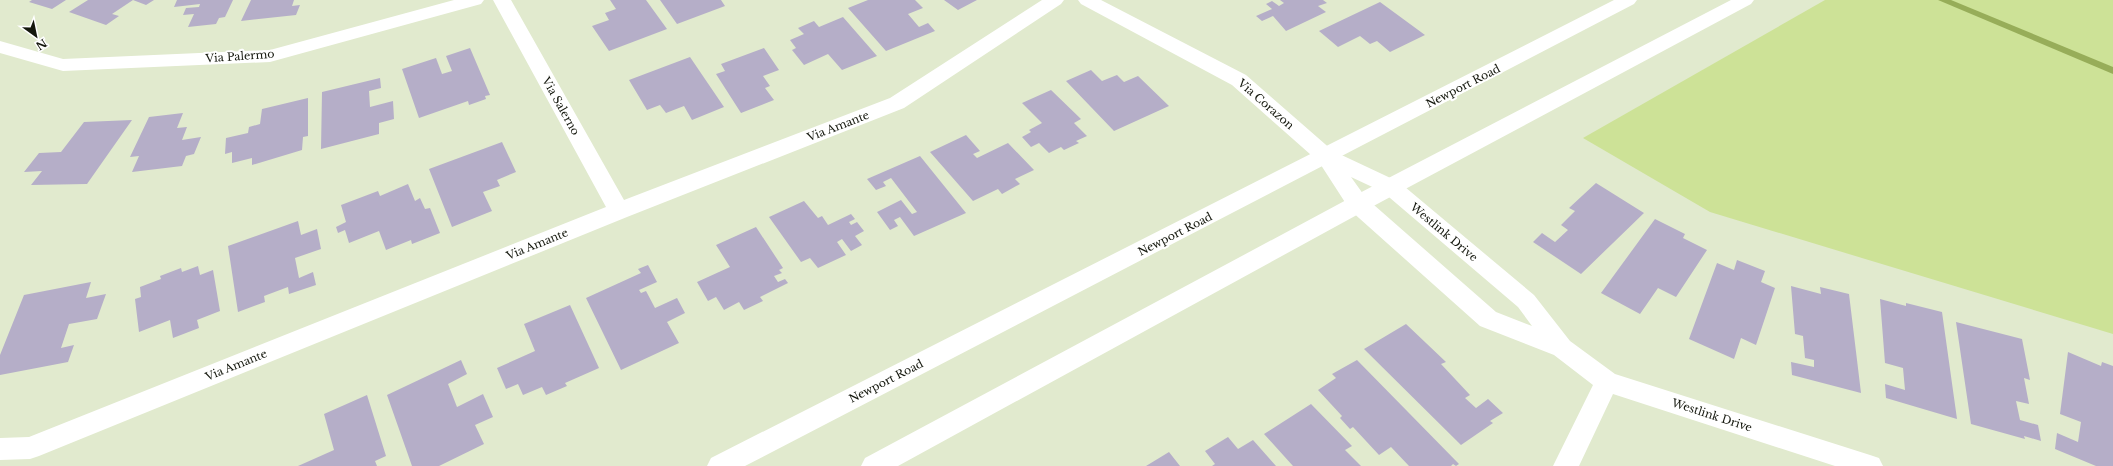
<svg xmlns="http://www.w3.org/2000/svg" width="2113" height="466" font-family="'Libre Baskerville',serif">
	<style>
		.green { fill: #cde297 }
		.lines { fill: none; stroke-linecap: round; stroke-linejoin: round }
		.stream { fill: #97ad59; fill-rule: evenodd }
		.building { fill: #b5aec8 }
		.street { fill: #fff; fill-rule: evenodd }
		.primary { fill: #fff; fill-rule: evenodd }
		.labels { text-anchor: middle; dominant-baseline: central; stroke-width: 4; stroke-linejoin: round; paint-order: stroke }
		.street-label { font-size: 11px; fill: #14170d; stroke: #fff }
	</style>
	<rect width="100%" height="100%" fill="#e1eace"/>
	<!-- green -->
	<path class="green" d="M1825 0H2113V334L1710 212 1583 138Z"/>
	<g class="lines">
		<!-- stream -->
		<path class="stream" d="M1938 0H1951L2113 67V74Z"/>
	</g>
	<!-- building -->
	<path class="building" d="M32 0H66L52 9 29 2Z
		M88 0H154L146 5 133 0 112 14 119 16 106 25 69 12Z
		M177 0H233L225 17 219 18 216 24 188 27 194 14 183 15 186 8 199 7 200 4 174 7Z
		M251 0H294L292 6 300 5 296 15 241 21Z
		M610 0H646L667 29 609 51 592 26 609 20 605 13 616 9Z
		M660 0H721L725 6 677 24Z
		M868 0H915L923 8 908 14 919 27 928 23 935 31 886 51 848 8Z
		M944 0H977L958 10Z
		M1280 0H1323L1327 3 1318 6 1326 12 1286 31 1273 16 1262 21 1256 16 1272 9 1266 4 1272 1 1279 6 1284 3Z
		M1380 2 1425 35 1390 52 1377 41 1370 44 1360 36 1338 47 1319 31Z
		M843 17 877 56 842 70 828 54 804 65 792 50 796 48 790 40 804 34 798 28 814 21 819 27Z
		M470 48 490 95 485 96 486 99 469 105 468 101 419 118 402 69 436 58 442 74 452 71 446 56Z
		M764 48 779 70 763 76 770 86 765 88 774 100 741 113 716 74 725 71 721 64Z
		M690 57 724 107 692 120 684 106 666 113 660 105 647 110 629 80Z
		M1091 70 1102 81 1117 75 1124 82 1138 76 1169 106 1114 131 1066 81Z
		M380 78 381 88 369 91 370 107 393 101 394 119 379 123V134L321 149 322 92Z
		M1051 90 1081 119 1074 123 1087 136 1076 141 1079 143 1064 150 1061 147 1049 153 1039 143 1031 147 1022 137 1031 132 1029 130 1042 123 1022 103Z
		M308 98V136L303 137 302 150 252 165V158L232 163V152L225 154 226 138 248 133 249 127 260 124 262 109Z
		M183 113 177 128 187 127 182 140 201 137 194 154 186 156 182 166 132 172 139 156 130 157 149 117Z
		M132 120 87 184 31 185 42 171 24 172 39 153 61 152 84 122Z
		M966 135 980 151 973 154 977 158 1008 143 1034 170 1015 179 1020 184 1002 194 998 189 973 201 930 152Z
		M502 142 516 172 497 180 500 186 483 192 492 211 452 227 429 169Z
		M920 156 966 213 914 236 900 217 894 220 898 226 890 230 877 212 901 200 912 214 917 212 891 178 883 182 886 186 876 190 867 179Z
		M1596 183 1644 213 1581 274 1533 242 1542 233 1555 242 1568 230 1561 225 1575 211 1569 208Z
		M408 184 415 201 420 198 425 209 430 208 440 233 412 244 411 240 386 250 379 231 349 243 345 230 338 233 336 227 346 222 341 205 378 191 380 196Z
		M804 201 818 218 822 216 828 225 851 214 855 219 849 222 851 225 857 222 864 231 855 236 862 245 851 251 842 239 837 242 846 255 818 268 810 258 801 262 769 217Z
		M1655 219 1685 234 1683 238 1707 250 1676 297 1658 288 1640 314 1601 293Z
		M298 221 301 235 317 229 321 249 295 258 299 278 313 272 316 285 289 294 288 287 264 296 265 302 238 312 228 246Z
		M756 227 783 268 779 270 782 273 774 276 778 282 785 279 788 283 760 297 763 301 744 310 739 302 724 310 716 297 708 301 697 282 730 267 716 245Z
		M1737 260 1765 271 1761 282 1775 288 1756 345 1741 338 1734 359 1689 339 1717 263 1734 270Z
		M648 265 657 282 639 290 641 293 646 291 655 308 677 298 685 313 667 322 679 343 621 370 586 298 641 273 638 269Z
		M198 266 200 275 213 270 220 311 197 320 199 328 173 338 170 320 139 332 135 299 141 297 140 287 161 279 160 276 181 268 182 272Z
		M91 282 86 298 106 294 97 319 69 324 61 348 74 345 68 362 0 375V355L24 295Z
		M1791 286 1821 294 1820 287 1849 294 1861 393 1792 375 1791 362 1814 367V360L1805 358 1803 336 1795 334Z
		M1880 299 1906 306V303L1942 312 1957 419 1886 398 1885 384 1905 390 1903 368 1885 363Z
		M570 305 599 368 565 383 567 386 546 395 542 387 523 395 518 384 506 389 497 368 535 351 524 324Z
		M1956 322 2022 339 2030 380 2024 378 2029 404 2016 401 2020 420 2038 425 2041 441 2024 436 2025 439 1971 424Z
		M1406 324 1446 362 1441 364 1470 395 1465 398 1476 408 1488 399 1503 413 1490 421 1493 423 1461 445 1364 349Z
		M2068 352 2101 366 2102 362 2113 366V466H2096L2055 449 2057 433 2078 442 2081 422 2060 414Z
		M461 360 467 374 448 384 457 407 483 394 493 417 475 425 484 444 439 466H412L387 395Z
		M1357 360 1459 464 1456 466 1453 464 1451 466H1409L1391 447 1379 455 1353 427 1350 429 1340 418 1342 416 1318 390 1336 378 1332 374Z
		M367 395 386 456 375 461 377 466H298L334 450 324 414Z
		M1311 404 1352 446 1345 450 1361 466H1293L1264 434Z
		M1228 437 1238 449 1253 440 1276 466H1212L1215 464 1205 451Z
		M1169 452 1180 466H1146Z"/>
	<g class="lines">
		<!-- street -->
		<path class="street" d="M454 0H484L481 4 270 62 63 71 0 53V41L63 59 270 50Z
			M493 0H511L624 200 890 98 1042 0H1064L1061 4 904 108 627 217 39 456 30 459 0 460V438L29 437 606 207Z
			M1078 0H1101L1246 75 1333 151 1399 182 1534 295 1570 341 1615 374 1870 455 1879 458 1883 466H1835L1613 394 1579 466H1553L1593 385 1554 355 1480 326 1350 210 1319 162 1232 85 1081 4ZM1351 177 1383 192 1518 307 1532 326 1496 312 1366 198Z"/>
		<!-- primary -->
		<path class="primary" d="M1614 0H1637L1634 4 745 466H707L711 458Z
			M1731 0H1754L1751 4 1366 210 898 466H861L865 458 1350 198Z"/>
	</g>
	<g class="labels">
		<!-- street labels -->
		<g class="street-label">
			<text transform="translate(240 56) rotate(-4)">Via Palermo</text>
			<text transform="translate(1463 86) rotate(-27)">Newport Road</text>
			<text transform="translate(1266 104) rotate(41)">Via Corazon</text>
			<text transform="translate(561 106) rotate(61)">Via Salerno</text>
			<text transform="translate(838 126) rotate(-21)">Via Amante</text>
			<text transform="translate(1444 232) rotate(40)">Westlink Drive</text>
			<text transform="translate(1175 234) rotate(-27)">Newport Road</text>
			<text transform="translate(537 244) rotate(-22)">Via Amante</text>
			<text transform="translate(236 365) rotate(-22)">Via Amante</text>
			<text transform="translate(886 381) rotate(-27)">Newport Road</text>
			<text transform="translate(1712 415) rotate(18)">Westlink Drive</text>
		</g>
	</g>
	<!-- north arrow -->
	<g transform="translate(36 36) rotate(147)" stroke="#ffffff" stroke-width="3" paint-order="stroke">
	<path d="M0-3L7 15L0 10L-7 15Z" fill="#14170d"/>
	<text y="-6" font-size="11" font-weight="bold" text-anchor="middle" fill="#14170d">N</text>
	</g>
</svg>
